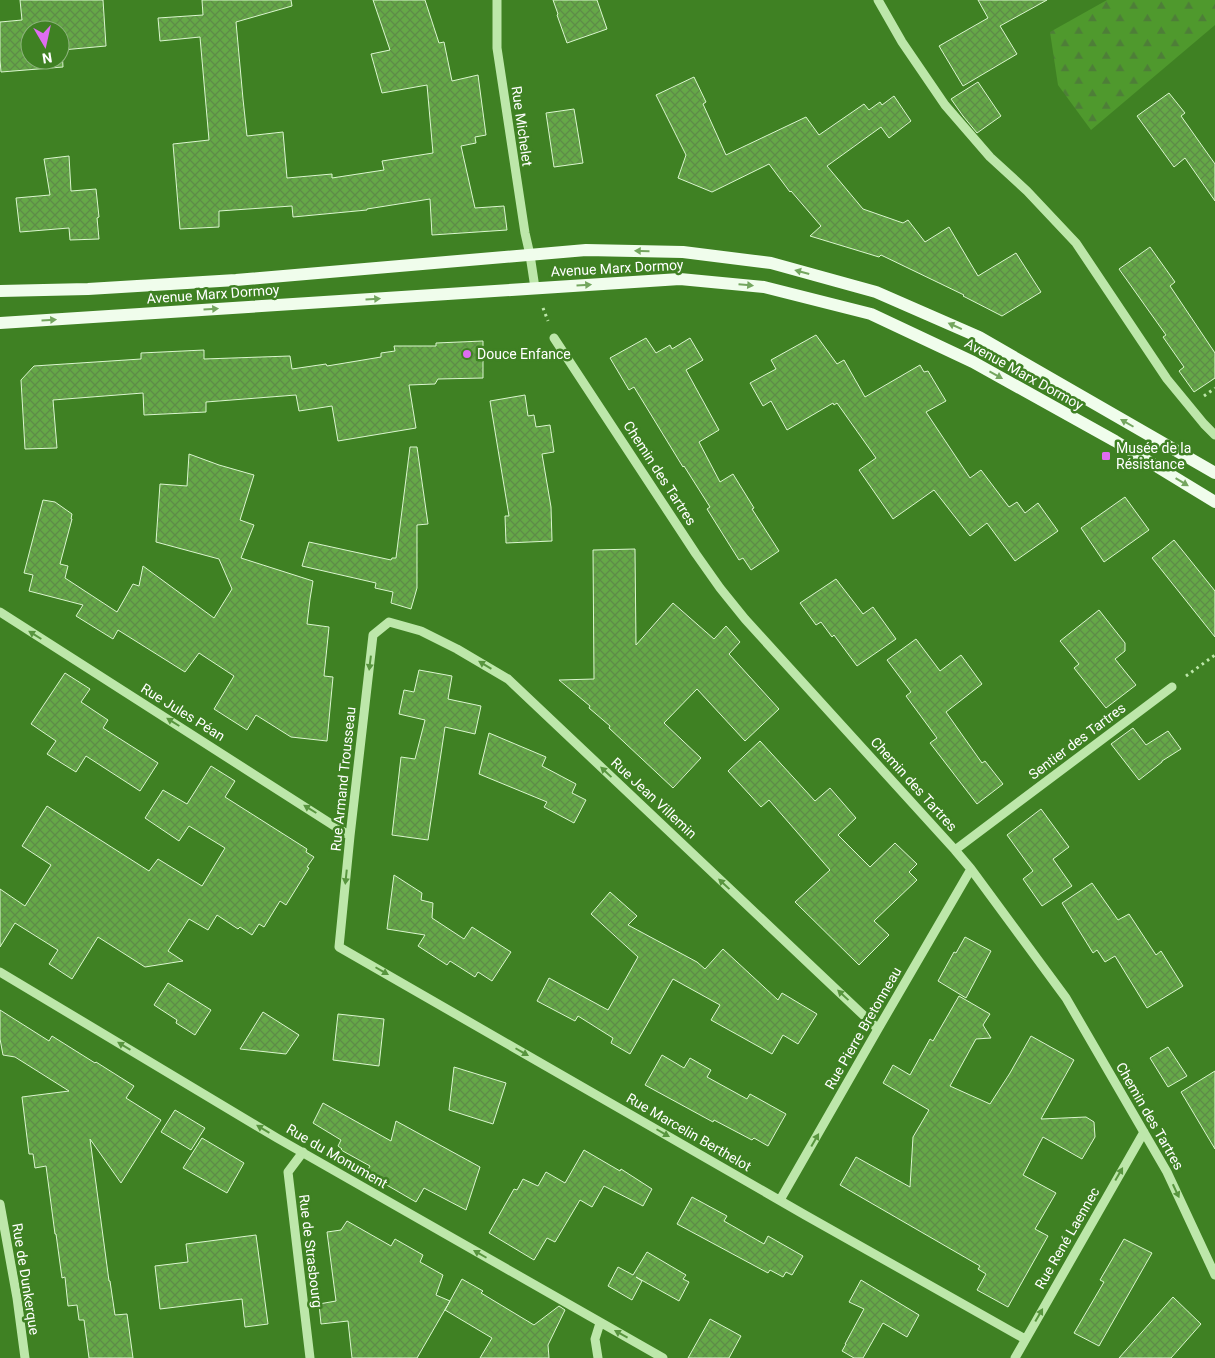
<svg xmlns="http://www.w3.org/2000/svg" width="1215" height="1358" font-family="Roboto,sans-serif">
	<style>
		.forest { fill: url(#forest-firs) }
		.building { fill: url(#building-cross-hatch); stroke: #daf6ce; fill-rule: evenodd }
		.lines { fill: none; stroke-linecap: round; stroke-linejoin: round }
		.path { stroke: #bde7aa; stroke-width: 3; stroke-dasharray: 2.5 4; stroke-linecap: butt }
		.minor { stroke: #bde7aa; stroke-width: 9 }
		.major { stroke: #f0fdec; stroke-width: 12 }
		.oneway { fill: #74a65f }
		.oneway2 { fill: #58953e }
		.poi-dot { fill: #df6df2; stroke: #3f8123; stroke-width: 2 }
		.labels { text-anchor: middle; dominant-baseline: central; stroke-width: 5; stroke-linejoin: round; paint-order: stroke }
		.street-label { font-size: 14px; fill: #fff; stroke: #3f8123 }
		.poi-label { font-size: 14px; fill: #fff; stroke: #3f8123; text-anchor: start }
	</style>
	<defs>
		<pattern id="forest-firs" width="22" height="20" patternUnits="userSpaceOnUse" patternTransform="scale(1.25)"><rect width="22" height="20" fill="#4f992d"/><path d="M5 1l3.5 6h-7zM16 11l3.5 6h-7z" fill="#4e7e38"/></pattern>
		<pattern id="building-cross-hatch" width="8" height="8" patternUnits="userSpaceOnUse" patternTransform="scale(1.25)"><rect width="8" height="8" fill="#65a847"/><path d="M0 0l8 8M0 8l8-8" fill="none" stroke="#5e8c48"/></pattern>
	</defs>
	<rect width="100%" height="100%" fill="#3f8123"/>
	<!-- forest -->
	<path class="forest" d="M1107 0H1215V25L1091 130 1058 85 1050 32Z"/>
	<!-- building -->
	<path class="building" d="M20 0H103L106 46 62 50 63 67 1 72 0 60V22L22 20ZM30 30H60V60H30Z
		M202 0H291L292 6 236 22 243 99 247 136 283 132 287 178 332 174V178L384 170 382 161 433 153 427 85 382 93 371 54 390 50 373 0H425L439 43 444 42 452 81 478 75 486 135 475 137 476 143 461 146 475 208 504 206 507 230 432 235 430 199 367 209V210L293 217 292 206 219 211V227L180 229 173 144 209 140 200 37 160 41 158 18 203 15Z
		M553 0H597L607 29 567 43 557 15 558 14Z
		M978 0H1047L1000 26 1017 54 963 86 939 46 988 18Z
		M694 77 706 102 703 104 726 155 806 117 819 135 864 104 869 110 880 102 882 105 894 96 911 121 889 138 881 127 827 166 863 209 903 223 908 220 925 242 949 227 978 276 1016 253 1041 292 1002 316 963 296 964 295 881 255 879 257 810 236 821 226 791 191 790 192 769 164 712 192 678 178 686 155 656 95Z
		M978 82 1001 116 977 133 963 116 951 99Z
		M1169 93 1185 113 1181 116 1215 164V201L1185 158 1174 167 1137 116Z
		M574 109 583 163 554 167 546 113Z
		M69 156 71 191 96 189 99 217 97 218 99 239 70 240 69 228 20 232 16 198 50 195 44 159Z
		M1150 247 1175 282 1170 286 1215 353V378L1194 392 1179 371 1184 367 1163 337 1166 335 1119 269Z
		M816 335 837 364 844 360 865 397 920 365 924 372 928 371 946 401 926 412 970 478 981 470 1009 507 1017 502 1025 513 1038 503 1058 531 1015 561 987 523 970 536 934 490 893 519 859 470 876 458 837 403 834 405 833 403 787 430 771 401 763 406 750 383 776 369 771 360Z
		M646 338 656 353 670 345 672 349 690 338 703 360 686 370 719 430 699 442 720 482 733 474 754 508 752 509 779 551 751 570 743 558 739 560 707 509 710 507 684 466 683 467 634 387 629 390 610 358Z
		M483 341V378L438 379 435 384 409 385 416 428 338 441 332 406 299 411 296 395 206 402V412L144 415 143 393 53 400 57 448 25 449 21 380 34 366 141 359V353L204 350V359L290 356 292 369 326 364 327 366 381 357V353L395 351 394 346H436V343Z
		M525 395 528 416 534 415 536 427 550 425 554 452 542 454 551 507 552 541 506 543 505 516H509L490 401Z
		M410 447H417L428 524 417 525V588L411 609 391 603 393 592 375 588 376 583 302 566 309 542 391 560 392 558H396Z
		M189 454 219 465 254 475 240 520 254 525 241 558 313 581 310 599 307 624 329 627 324 676 333 677 327 741 291 737 256 715 247 730 214 709 234 676 199 653 185 672 118 630 113 639 76 616 83 605 29 591 33 575 24 573 43 500 55 502 72 514 71 519H72L60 564 68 566 65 578 117 612 133 584 139 586 143 566 214 618 232 589 219 559 156 542 160 484 187 486Z
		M1125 497 1149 530 1104 562 1081 528Z
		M1174 540 1215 591V637L1152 558Z
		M635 549 636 645 673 603 714 639 726 626 740 642 729 654 779 709 745 741 697 689 664 723 701 758 673 788 609 728 610 726 589 708 590 706 559 680 594 679 593 550Z
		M836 579 863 614 873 607 896 639 857 666 834 635 832 637 821 622 816 625 800 603Z
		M1099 610 1125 643V651L1115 659 1136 685 1106 708 1074 668 1079 664 1060 641Z
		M916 639 940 671 961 655 982 684 946 712 982 763 985 761 1003 784 977 804 930 743 937 738 906 696 911 692 887 660Z
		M419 670 452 676 448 699 481 706 475 734 445 727 428 840 392 835 401 757 415 759 425 720 399 714 404 690 414 692Z
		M65 673 90 689 81 702 108 720 103 728 158 763 140 791 86 756 76 772 47 754 56 741 31 724Z
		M1133 728 1146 745 1168 731 1181 749 1162 761V762L1139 780 1111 744Z
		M489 733 546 757 542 766 576 784 572 793 586 800 574 823 544 807 547 802 479 774Z
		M760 741 815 801 830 788 856 818 838 835 870 867 895 843 917 864 909 872 917 880 874 921 889 935 859 965 795 902 830 870 769 800 761 807 728 771Z
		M211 766 235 781 225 797 307 849 306 852 314 857 307 867 309 868 286 905 280 901 264 927 259 924 252 935 240 927 238 929 217 915 208 930 189 919 168 951 183 961 145 967 98 937 72 979 49 964 58 950 15 923 0 947V889L25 906 51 865 22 846 47 806 149 871 158 859 202 886 225 848 189 826 179 841 145 818 163 790 187 804Z
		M1041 809 1069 847 1053 859 1072 886 1042 906 1023 879 1033 871 1007 835Z
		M394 875 422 893 421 900 433 903 432 918 464 939 472 927 511 952 492 981 478 972 475 977 450 961 447 965 418 946 425 935 387 929Z
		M1092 883 1118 920 1129 914 1156 955 1161 951 1183 986 1147 1008 1115 956 1105 962 1097 950 1093 953 1062 903Z
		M610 892 637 916 628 925 697 962 705 969 723 949 778 1000 782 993 817 1014 798 1044 783 1035 772 1054 711 1020 720 1005 673 979 630 1054 611 1043 613 1038 578 1016 575 1021 537 1001 549 978 608 1010 638 957 591 914Z
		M965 937 991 951 966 998 938 981 954 952 956 953Z
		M168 983 211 1010 195 1035 176 1023 177 1020 154 1005Z
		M959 996 990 1014 983 1025 991 1038 976 1039 950 1086 990 1104 1010 1073 1031 1036 1074 1060 1041 1119 1086 1117 1094 1122 1095 1137 1082 1159 1043 1137 1023 1175 1056 1193 1035 1229 1048 1236 1008 1307 977 1290 986 1274 978 1269 980 1266 840 1185 856 1157 910 1187 913 1137 929 1110 883 1083 893 1065 910 1075 930 1039 933 1041Z
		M0 1010 49 1041 52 1036 95 1063 96 1062 134 1086 126 1098 161 1120 121 1183 90 1139 109 1281H110L115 1315 127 1314 133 1358H89L84 1320H79L77 1305 68 1306 65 1277 62 1278 56 1234H55L46 1166 35 1168 33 1154H29L22 1097 69 1091 15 1057 3 1055 0 1039Z
		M263 1012 299 1035 286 1054 240 1049Z
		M338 1014 384 1019 379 1066 333 1060Z
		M1168 1047 1187 1076 1168 1087 1150 1058Z
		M662 1055 684 1068 690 1058 711 1070 707 1077 747 1099 750 1094 786 1114 768 1146 754 1138 752 1140 714 1120 713 1122 645 1085Z
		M454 1067 506 1083 493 1124 449 1110Z
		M1215 1071V1149L1181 1092Z
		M323 1103 391 1141 396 1121 480 1167 466 1210 424 1188 416 1202 366 1173 370 1166 341 1150 342 1149 338 1146 341 1140 313 1123Z
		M175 1110 205 1128 191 1150 161 1132Z
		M202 1138 244 1163 227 1193 183 1168Z
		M584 1150 620 1171 621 1169 652 1189 643 1206 604 1186 592 1207 580 1200 555 1242 547 1238 534 1260 489 1233 514 1189 517 1190 523 1179 538 1186 546 1172 565 1183Z
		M692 1197 727 1216 724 1221 764 1244 768 1236 803 1256 792 1275 786 1272 783 1277 770 1270 768 1273 677 1224Z
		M347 1221 391 1246 395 1239 423 1255 420 1262 443 1275 436 1295 450 1301 417 1358H352L348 1321 321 1324 319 1304 336 1301 327 1232 341 1230Z
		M256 1235 268 1324 245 1327 242 1299 160 1309 155 1266 188 1262 186 1244Z
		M1124 1239 1152 1253 1099 1346 1074 1333 1104 1282 1100 1280Z
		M647 1252 686 1275 683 1279 689 1282 679 1301 636 1277 642 1281 632 1300 608 1286 618 1267 633 1275Z
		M462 1279 483 1291 481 1293 534 1325 559 1306 565 1310 548 1345 549 1358H480L492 1338 445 1310Z
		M861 1280 919 1315 907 1337 883 1323 863 1358H854L842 1351 846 1344H845L864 1309 849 1302Z
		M1173 1297 1201 1324 1171 1358H1119Z
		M710 1319 741 1336 729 1358H688Z"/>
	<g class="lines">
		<!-- path -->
		<path class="path" d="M543 308 548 321
			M1204 396 1215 388
			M1186 676 1215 655"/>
		<!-- minor -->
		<path class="minor" d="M497 0V48L525 233 530 255 535 288
			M878 0 902 42 945 105 990 157 1027 191 1076 243 1167 379 1204 424 1215 435
			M554 338 696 554 720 588 745 619 955 850 971 869 1066 998 1167 1172 1215 1275
			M0 612 350 836
			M955 850 1172 687
			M0 972 277 1138 663 1358
			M878 1029 508 679 457 649 421 631 389 622 373 635 350 836 339 947 805 1215 1025 1339
			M303 1152 288 1172 310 1358
			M780 1200 878 1029 971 869
			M0 1204 17 1298 25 1358
			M598 1358 595 1339 600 1323
			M1015 1358 1144 1132"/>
		<!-- major -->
		<path class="major" d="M0 291 88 289 236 280 586 250 683 252 771 263 876 292 979 337 1215 473
			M0 323 680 279 764 287 871 314 973 362 1115 441 1215 502"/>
	</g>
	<!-- one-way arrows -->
	<defs><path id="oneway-solid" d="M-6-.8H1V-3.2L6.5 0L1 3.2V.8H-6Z" transform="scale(1.25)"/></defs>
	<g class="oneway">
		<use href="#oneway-solid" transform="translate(642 251) rotate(-179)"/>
		<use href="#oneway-solid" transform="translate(802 272) rotate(-165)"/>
		<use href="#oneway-solid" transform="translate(584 285) rotate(-4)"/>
		<use href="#oneway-solid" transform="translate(746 285) rotate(5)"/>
		<use href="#oneway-solid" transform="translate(373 299) rotate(-4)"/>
		<use href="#oneway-solid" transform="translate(211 309) rotate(-4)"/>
		<use href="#oneway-solid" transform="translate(49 320) rotate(-4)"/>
		<use href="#oneway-solid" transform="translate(955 326) rotate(-156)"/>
		<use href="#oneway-solid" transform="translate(996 375) rotate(29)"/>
		<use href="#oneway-solid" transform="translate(1127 423) rotate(-150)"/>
		<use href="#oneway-solid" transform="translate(1182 482) rotate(31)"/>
	</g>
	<g class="oneway2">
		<use href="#oneway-solid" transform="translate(35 635) rotate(-148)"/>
		<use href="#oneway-solid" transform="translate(370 663) rotate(97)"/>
		<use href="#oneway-solid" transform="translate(485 665) rotate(-149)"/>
		<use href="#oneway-solid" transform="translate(173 722) rotate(-148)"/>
		<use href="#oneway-solid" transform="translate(606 772) rotate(-137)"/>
		<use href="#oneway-solid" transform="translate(310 809) rotate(-148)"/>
		<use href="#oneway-solid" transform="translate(346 877) rotate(96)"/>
		<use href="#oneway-solid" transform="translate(724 884) rotate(-137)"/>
		<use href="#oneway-solid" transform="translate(382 971) rotate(30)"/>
		<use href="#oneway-solid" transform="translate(843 995) rotate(-137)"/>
		<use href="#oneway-solid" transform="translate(124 1046) rotate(-149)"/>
		<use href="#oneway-solid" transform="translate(522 1052) rotate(30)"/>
		<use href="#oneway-solid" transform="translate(263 1129) rotate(-149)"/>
		<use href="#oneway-solid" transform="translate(663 1133) rotate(30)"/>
		<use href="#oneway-solid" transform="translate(815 1140) rotate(-60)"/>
		<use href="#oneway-solid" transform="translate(1119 1174) rotate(-60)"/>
		<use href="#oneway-solid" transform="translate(1176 1191) rotate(65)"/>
		<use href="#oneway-solid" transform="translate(480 1254) rotate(-150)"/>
		<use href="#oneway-solid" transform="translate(1039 1315) rotate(-60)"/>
		<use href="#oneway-solid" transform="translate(621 1334) rotate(-151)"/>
	</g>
	<!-- markers -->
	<g class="poi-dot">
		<circle cx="467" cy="354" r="5"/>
		<rect x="1101" y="451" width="10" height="10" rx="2.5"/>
	</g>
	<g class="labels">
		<!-- street labels -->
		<g class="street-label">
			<text transform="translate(522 126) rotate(82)">Rue Michelet</text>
			<text transform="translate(617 268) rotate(-3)">Avenue Marx Dormoy</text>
			<text transform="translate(213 294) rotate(-4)">Avenue Marx Dormoy</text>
			<text transform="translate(1024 374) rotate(29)">Avenue Marx Dormoy</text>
			<text transform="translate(660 473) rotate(57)">Chemin des Tartres</text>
			<text transform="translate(183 712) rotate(32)">Rue Jules Péan</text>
			<text transform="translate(1077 741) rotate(-37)">Sentier des Tartres</text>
			<text transform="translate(343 779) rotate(-84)">Rue Armand Trousseau</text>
			<text transform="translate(914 784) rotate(48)">Chemin des Tartres</text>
			<text transform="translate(654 798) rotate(43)">Rue Jean Villemin</text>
			<text transform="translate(863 1028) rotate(-60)">Rue Pierre Bretonneau</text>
			<text transform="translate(1150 1116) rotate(60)">Chemin des Tartres</text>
			<text transform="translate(689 1132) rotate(30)">Rue Marcelin Berthelot</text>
			<text transform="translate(337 1156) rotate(30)">Rue du Monument</text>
			<text transform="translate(1067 1238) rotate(-60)">Rue René Laennec</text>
			<text transform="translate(311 1251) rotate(83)">Rue de Strasbourg</text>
			<text transform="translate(26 1279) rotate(81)">Rue de Dunkerque</text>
		</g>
		<!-- poi labels -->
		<g class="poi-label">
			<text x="477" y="354">Douce Enfance</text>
			<text x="1116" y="448">Musée de la<tspan x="1116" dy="16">Résistance</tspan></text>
		</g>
	</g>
	<!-- north arrow -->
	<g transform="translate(45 45) rotate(171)"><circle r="24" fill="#3f8123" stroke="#8cb37b"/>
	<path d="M0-4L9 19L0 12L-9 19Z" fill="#df6df2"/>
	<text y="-8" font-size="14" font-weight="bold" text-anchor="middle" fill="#ffffff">N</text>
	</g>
</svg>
